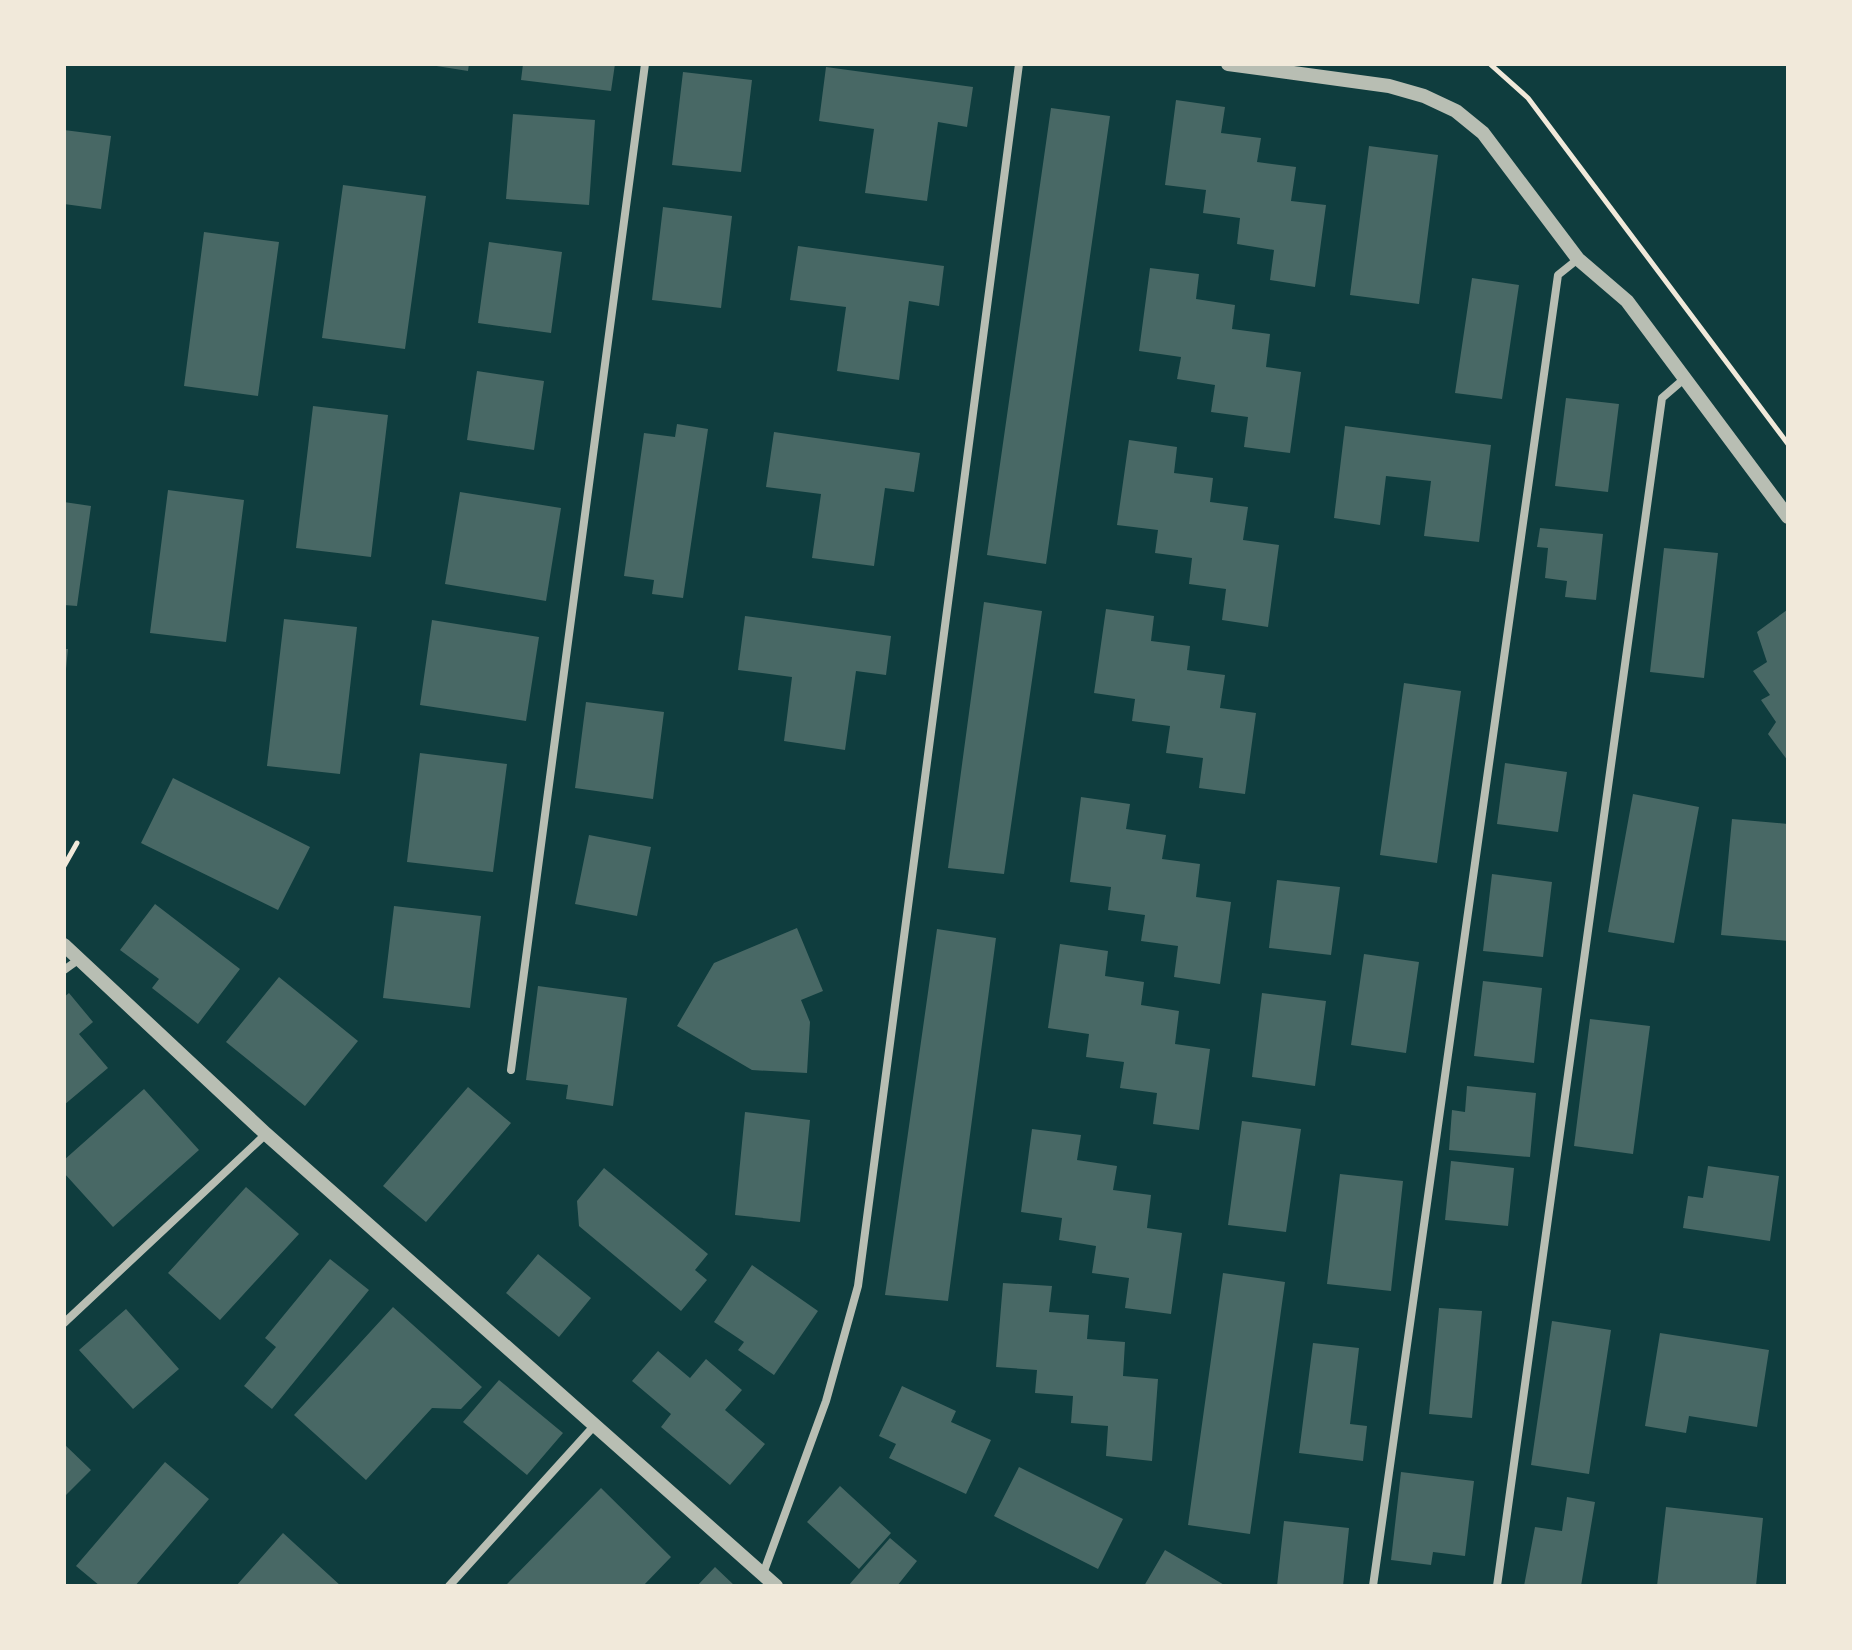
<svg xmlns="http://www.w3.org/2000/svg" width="1852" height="1650" font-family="'Nunito Sans',sans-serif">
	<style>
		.building { fill: #486865 }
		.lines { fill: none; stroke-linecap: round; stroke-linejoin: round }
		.path { stroke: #f1e9da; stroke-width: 5 }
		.minor { stroke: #b8beb3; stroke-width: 8 }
		.tertiary { stroke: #b8beb3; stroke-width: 14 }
	</style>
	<rect width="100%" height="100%" fill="#0f3d3e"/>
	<!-- building -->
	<path class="building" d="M424 64H469L468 71Z
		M523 64H615L611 91 521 80Z
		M826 67 973 87 967 127 938 122 927 201 865 193 874 129 819 121Z
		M683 72 752 80 741 172 672 165Z
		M1176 100 1225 107 1221 133 1261 138 1257 162 1296 167 1291 201 1326 205 1315 287 1270 280 1274 250 1237 244 1240 218 1203 213 1206 190 1165 185Z
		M1051 108 1110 116 1046 564 987 555Z
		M513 114 595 120 589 205 506 199Z
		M64 130 111 136 101 209 64 204Z
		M1369 146 1438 155 1419 304 1350 295Z
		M343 185 426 196 405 349 322 338Z
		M663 207 732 216 721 308 652 300Z
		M204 232 279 242 258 396 184 386Z
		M489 242 562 252 551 333 478 323Z
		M798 246 944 266 939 306 909 301 899 380 837 371 846 307 790 300Z
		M1150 268 1199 274 1196 299 1235 305 1232 329 1270 334 1266 367 1301 372 1290 453 1244 447 1248 417 1211 412 1215 385 1177 379 1181 357 1139 351Z
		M1472 278 1519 285 1502 399 1455 393Z
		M477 371 544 381 534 450 467 440Z
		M1566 398 1619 404 1608 492 1555 486Z
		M313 406 388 415 371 557 296 548Z
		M677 424 708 429 683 598 652 594 654 580 624 576 644 433 675 437Z
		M1345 426 1491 445 1479 542 1424 536 1431 481 1386 476 1380 525 1334 518Z
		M774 432 920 453 914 492 885 488 874 566 812 558 821 494 766 487Z
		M1129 440 1177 447 1174 473 1213 478 1210 502 1248 507 1243 540 1279 545 1268 627 1222 620 1226 589 1189 584 1192 558 1155 553 1158 530 1117 525Z
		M168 490 244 500 226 642 150 633Z
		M460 492 561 508 546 601 445 584Z
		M64 502 91 506 77 606 64 605Z
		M1540 528 1603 534 1596 600 1565 597 1567 581 1545 578 1548 548 1537 547Z
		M1664 548 1718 553 1704 678 1650 672Z
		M984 602 1042 611 1004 874 948 868Z
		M1106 609 1154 616 1151 641 1190 646 1187 670 1225 675 1220 708 1256 713 1245 794 1199 788 1203 758 1166 753 1170 726 1132 721 1135 699 1094 693Z
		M1787 610 1788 612V761L1768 734 1776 722 1761 700 1770 695 1753 671 1767 662 1757 632Z
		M745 616 891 636 886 675 856 671 845 750 784 741 792 677 738 670Z
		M284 619 357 627 340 774 267 766Z
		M432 620 539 637 526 721 420 705Z
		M64 649H68L66 669H64Z
		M1404 683 1461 691 1437 863 1380 855Z
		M586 702 664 712 653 799 575 788Z
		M420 753 507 764 493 872 407 862Z
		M1505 763 1567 772 1558 832 1497 824Z
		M173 778 310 847 278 910 141 843Z
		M1633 794 1699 807 1674 943 1608 932Z
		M1081 797 1130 804 1126 829 1166 835 1162 859 1200 864 1196 897 1231 902 1220 984 1174 977 1178 946 1141 941 1145 915 1108 910 1111 887 1070 882Z
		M1732 819 1788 824V941L1721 935Z
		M589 835 651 847 637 916 575 904Z
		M1492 874 1552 882 1543 957 1483 951Z
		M1277 880 1340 887 1331 955 1269 948Z
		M155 904 240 969 198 1024 152 988 159 979 120 950Z
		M394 906 481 916 470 1008 383 998Z
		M797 928 823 991 801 1000 810 1022 807 1073 752 1070 677 1026 714 963Z
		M937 929 996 938 948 1301 885 1295Z
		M1060 944 1108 951 1105 976 1144 982 1141 1005 1179 1011 1175 1044 1210 1049 1199 1130 1153 1124 1157 1093 1120 1088 1124 1062 1086 1057 1089 1034 1048 1028Z
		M1364 954 1419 962 1406 1053 1351 1045Z
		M279 977 358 1041 305 1106 226 1042Z
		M1483 981 1542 988 1534 1063 1474 1056Z
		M538 986 627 998 613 1106 566 1099 568 1085 526 1080Z
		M69 993 93 1022 79 1034 108 1068 64 1105V997Z
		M1262 993 1326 1001 1315 1086 1252 1077Z
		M1590 1019 1650 1026 1633 1154 1574 1146Z
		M1467 1086 1536 1093 1530 1157 1449 1150 1452 1110 1465 1112Z
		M468 1087 511 1123 426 1222 383 1186Z
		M144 1089 199 1150 113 1227 64 1173V1160Z
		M745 1112 810 1120 800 1222 735 1215Z
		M1242 1121 1301 1129 1286 1232 1228 1225Z
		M1032 1129 1081 1135 1077 1160 1117 1166 1113 1190 1151 1195 1147 1228 1182 1233 1171 1314 1125 1308 1129 1278 1092 1273 1096 1246 1059 1240 1062 1218 1021 1212Z
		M1451 1161 1514 1168 1508 1226 1445 1220Z
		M1708 1166 1779 1176 1770 1241 1683 1228 1688 1196 1703 1198Z
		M604 1168 708 1254 695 1270 707 1280 681 1311 579 1226 577 1201Z
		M1340 1174 1403 1181 1391 1291 1327 1284Z
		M246 1187 299 1234 220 1320 168 1273Z
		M538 1254 591 1298 559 1337 506 1293Z
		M330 1259 369 1290 272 1409 244 1386 276 1347 265 1338Z
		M752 1265 818 1311 774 1375 738 1350 744 1342 714 1322Z
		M1223 1273 1285 1282 1250 1534 1188 1525Z
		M1003 1283 1052 1286 1049 1312 1089 1315 1087 1339 1125 1342 1123 1376 1158 1379 1152 1461 1106 1456 1108 1426 1071 1423 1073 1396 1035 1393 1037 1370 996 1367Z
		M393 1307 482 1387 461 1409 432 1408 366 1480 294 1415Z
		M1439 1308 1482 1311 1472 1418 1429 1414Z
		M126 1309 179 1369 133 1409 79 1350Z
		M1552 1321 1611 1330 1589 1474 1531 1465Z
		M1660 1333 1769 1350 1757 1427 1689 1416 1686 1433 1645 1426Z
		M1313 1343 1359 1348 1350 1424 1367 1426 1363 1461 1299 1453Z
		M658 1351 690 1378 706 1359 742 1390 725 1410 765 1444 730 1485 661 1427 671 1414 632 1381Z
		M499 1380 563 1433 527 1475 463 1422Z
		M902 1386 956 1411 951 1422 991 1440 966 1494 889 1458 896 1444 879 1436Z
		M64 1444 91 1470 64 1497Z
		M165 1462 209 1499 135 1586H100L76 1566Z
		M1019 1467 1123 1519 1098 1569 994 1516Z
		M1401 1472 1474 1481 1465 1556 1433 1552 1431 1565 1391 1560Z
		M840 1486 891 1533 859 1569 807 1522Z
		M601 1488 671 1557 643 1586H505Z
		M1567 1497 1595 1502 1581 1586H1524L1535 1527 1562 1531Z
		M1666 1507 1763 1518 1756 1586H1657Z
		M1284 1521 1349 1528 1343 1586H1277Z
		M283 1533 341 1586H236Z
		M890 1538 917 1561 897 1586H848Z
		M1165 1550 1226 1586H1144Z
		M715 1567 735 1586H697Z"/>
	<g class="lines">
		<!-- path -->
		<path class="path" d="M1490 64 1528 98 1788 444
			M64 866 77 843"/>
		<!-- minor -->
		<path class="minor" d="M64 970 78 960
			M511 1070 645 64
			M64 1323 266 1134
			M763 1574 826 1401 858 1286 1019 64
			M449 1586 594 1426
			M1373 1586 1558 275 1578 259
			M1497 1586 1662 398 1684 379"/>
		<!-- tertiary -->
		<path class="tertiary" d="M1228 64 1389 86 1424 96 1456 111 1483 133 1578 259 1627 301 1788 517
			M64 945 266 1134 776 1586"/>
	</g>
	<!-- border -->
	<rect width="1852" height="1650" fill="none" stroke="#f1e9da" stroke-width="132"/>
</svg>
